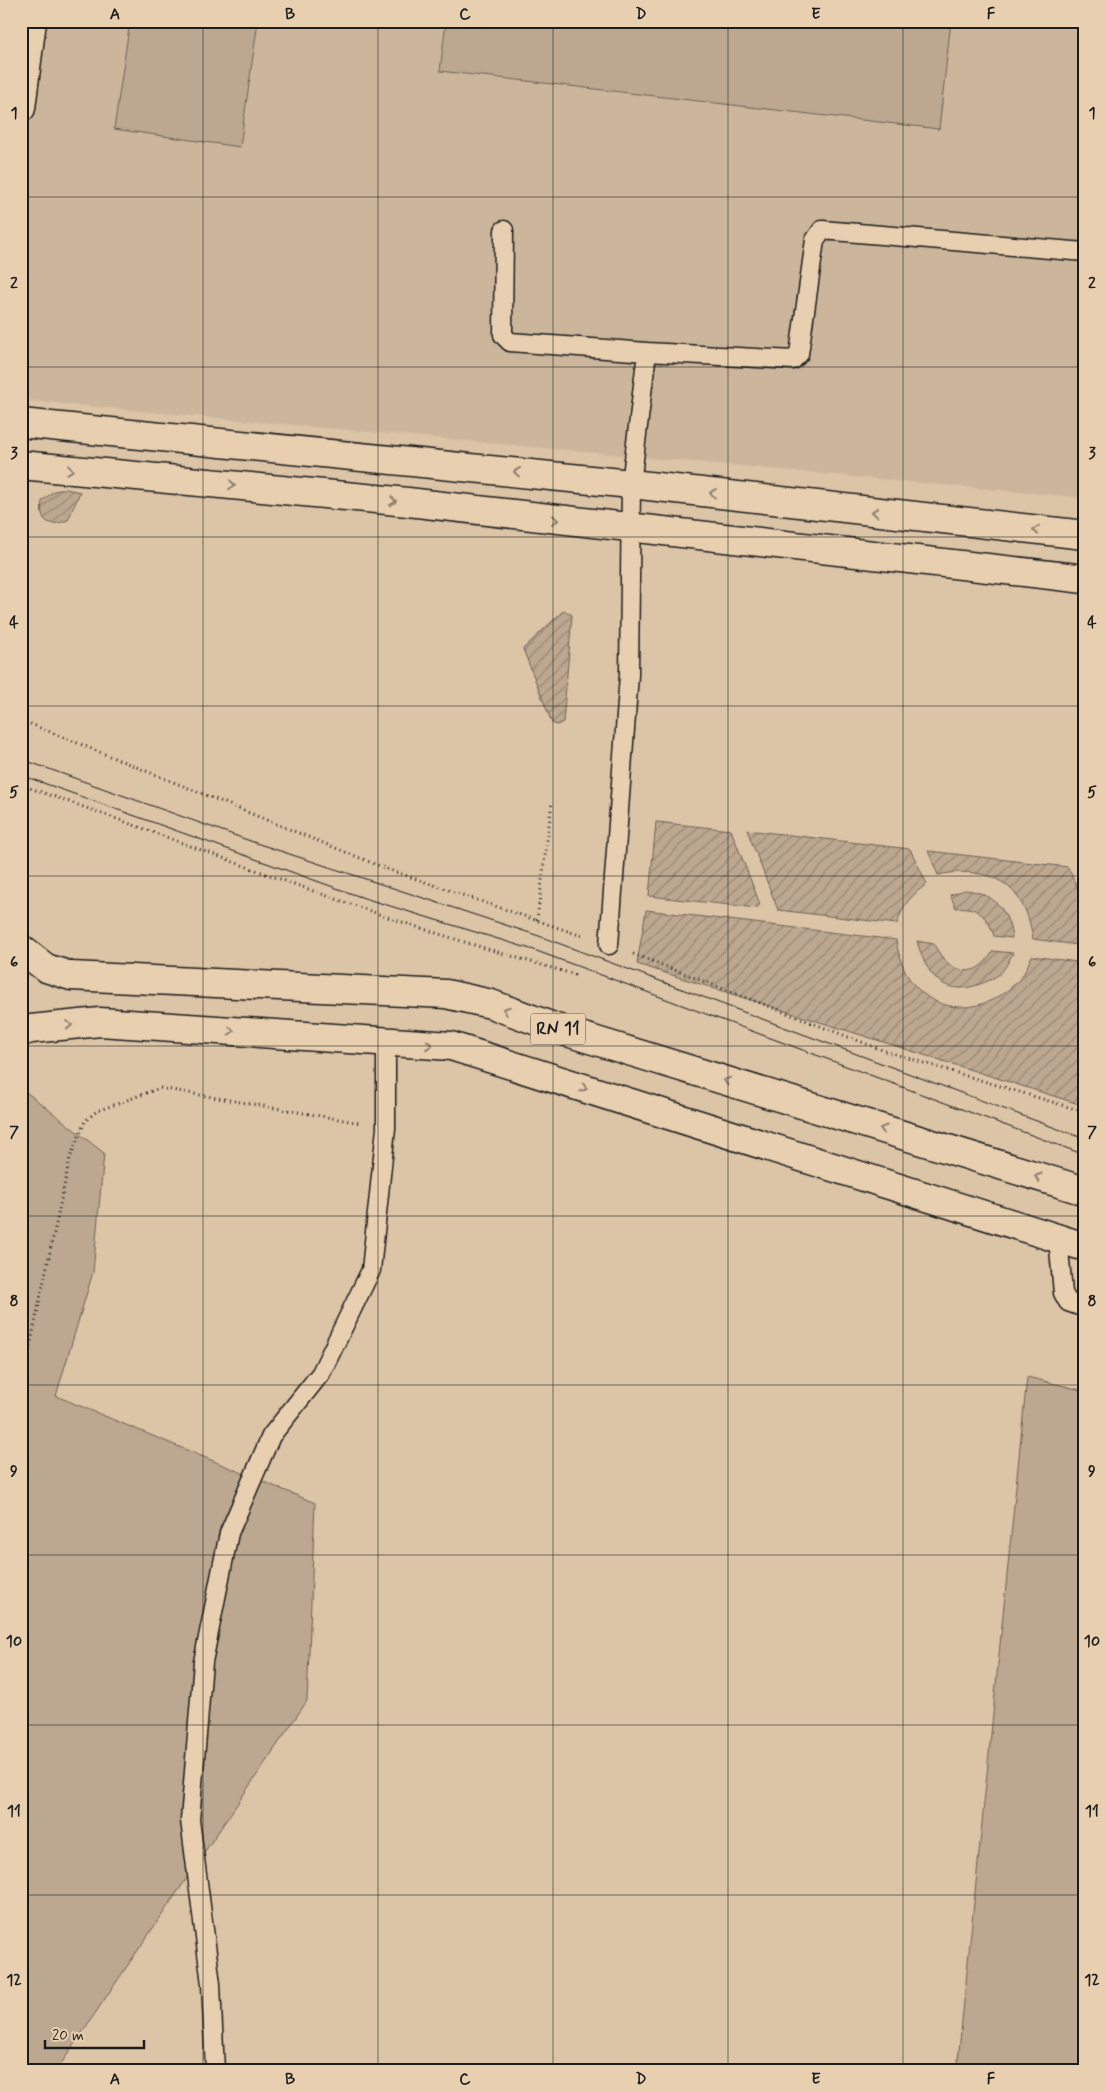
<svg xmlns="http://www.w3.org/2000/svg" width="1106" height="2092" font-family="Mynerve,sans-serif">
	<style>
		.built { fill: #ccb69b }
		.grass { fill: #bca890; stroke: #6c6256 }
		.garden { fill: url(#garden-furrows); stroke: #6c6256 }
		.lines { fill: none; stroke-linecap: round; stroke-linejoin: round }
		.lane-casing { stroke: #1c1c1c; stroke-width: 21 }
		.street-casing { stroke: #1c1c1c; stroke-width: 31 }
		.highway-casing { stroke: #1c1c1c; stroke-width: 31 }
		.path { stroke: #1c1c1c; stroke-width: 3; stroke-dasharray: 1 4; stroke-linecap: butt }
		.lane { stroke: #e8cfb0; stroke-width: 18 }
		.street { stroke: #e8cfb0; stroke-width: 28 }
		.highway { stroke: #e8cfb0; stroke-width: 28 }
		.tram { stroke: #1c1c1c; stroke-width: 1 }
		.oneway { stroke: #8c7e6d }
		.grid { fill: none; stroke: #1c1c1c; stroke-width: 1; stroke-opacity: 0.55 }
		.labels { text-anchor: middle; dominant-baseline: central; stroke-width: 4; stroke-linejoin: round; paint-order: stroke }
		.shield { fill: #e8cfb0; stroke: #595248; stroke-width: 1 }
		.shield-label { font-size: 18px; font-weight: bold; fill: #1c1c1c }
		.neatline { fill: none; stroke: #1c1c1c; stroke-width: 2 }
		.grid-label { font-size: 16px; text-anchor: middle; font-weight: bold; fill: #1c1c1c }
	</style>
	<defs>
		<pattern id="garden-furrows" width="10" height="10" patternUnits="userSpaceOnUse" patternTransform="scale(1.25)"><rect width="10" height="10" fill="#bca890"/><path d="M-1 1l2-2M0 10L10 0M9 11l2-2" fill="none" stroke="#988875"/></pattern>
	</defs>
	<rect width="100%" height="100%" fill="#dcc4a7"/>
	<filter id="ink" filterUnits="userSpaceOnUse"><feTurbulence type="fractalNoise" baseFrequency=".02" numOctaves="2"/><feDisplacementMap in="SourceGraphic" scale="10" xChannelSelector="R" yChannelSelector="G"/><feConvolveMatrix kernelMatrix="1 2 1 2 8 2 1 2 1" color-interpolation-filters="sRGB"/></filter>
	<g filter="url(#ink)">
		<!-- built -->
		<path class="built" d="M21 21H1085V498L21 400Z"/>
		<!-- grass -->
		<path class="grass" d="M130 21H258L240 147 114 129Z
			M446 21H951L939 129 440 71Z
			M21 1088 104 1153 93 1272 56 1396 315 1503 307 1701 56 2071H21Z
			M1027 1377 1085 1391V2071H957Z"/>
		<!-- garden -->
		<path class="garden" d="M66 489 80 492 68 520C49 528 39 522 42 501L54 491Z
			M564 610 572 615 563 722 557 725 552 723 523 649Z
			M656 822 731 830 760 904 757 908 649 896Z
			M747 830 910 849 927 884C911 895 902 906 897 924L778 910Z
			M928 851 1068 867 1085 905V946L1033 939C1031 928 1029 916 1023 906 1008 873 970 868 938 875Z
			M965 890C994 893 1008 909 1012 938L994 936C988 917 977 905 956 908L950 895Z
			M646 910 896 940C899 958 905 978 920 991 952 1020 1000 1007 1024 973 1027 968 1029 961 1032 956L1085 963V1106L637 964Z
			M917 941 934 944C948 973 975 983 993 951L1013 953C1010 958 1007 965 1003 970 998 977 988 981 980 984 943 998 926 974 917 941Z"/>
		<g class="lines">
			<defs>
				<path id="lane" d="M504 230 503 335 510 342 647 352 793 360 799 354 815 240 822 230 1085 252
					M609 945 629 675 631 484 647 352
					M1058 1238 1063 1293 1068 1302 1085 1308
					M215 2071 211 1984 190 1820 203 1662 229 1533 271 1436 321 1373 371 1270 386 1128V1042"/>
				<path id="street" d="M21 108 32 21
					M21 423 631 484 1085 535
					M21 465 408 502 1085 579"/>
				<path id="highway" d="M21 949 46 968 71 976 446 994 491 1004 567 1032 1085 1191
					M21 1032 31 1029 100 1022 451 1046 1085 1247"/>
			</defs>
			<!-- lane casing -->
			<use href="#lane" class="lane-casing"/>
			<!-- street casing -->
			<use href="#street" class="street-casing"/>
			<!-- highway casing -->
			<use href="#highway" class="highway-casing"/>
			<!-- path -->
			<path class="path" d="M21 720 387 869 585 937
				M21 785C135 824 246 868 359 907 431 933 504 954 576 975
				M537 920 552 802
				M633 954 885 1051 1085 1112
				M21 1364 30 1346 70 1158 85 1121 97 1111 160 1088 361 1123"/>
			<!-- lane -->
			<use href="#lane" class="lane"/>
			<!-- street -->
			<use href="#street" class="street"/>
			<!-- highway -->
			<use href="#highway" class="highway"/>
			<!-- tram -->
			<path class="tram" d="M21 759 256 843 539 936 1085 1139
				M21 775 364 898 534 950 1085 1155"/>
		</g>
		<!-- one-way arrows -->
		<defs><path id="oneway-chevron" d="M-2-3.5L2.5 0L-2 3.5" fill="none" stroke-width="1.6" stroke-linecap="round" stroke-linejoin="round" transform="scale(1.25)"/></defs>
		<g class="oneway">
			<use href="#oneway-chevron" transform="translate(70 470) rotate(6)"/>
			<use href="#oneway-chevron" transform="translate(517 472) rotate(-174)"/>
			<use href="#oneway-chevron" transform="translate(232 485) rotate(6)"/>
			<use href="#oneway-chevron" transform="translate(713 493) rotate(-174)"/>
			<use href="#oneway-chevron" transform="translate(393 501) rotate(6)"/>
			<use href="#oneway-chevron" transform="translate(875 512) rotate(-174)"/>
			<use href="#oneway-chevron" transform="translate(555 520) rotate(7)"/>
			<use href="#oneway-chevron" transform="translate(1036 530) rotate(-174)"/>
			<use href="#oneway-chevron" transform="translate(506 1010) rotate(-160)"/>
			<use href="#oneway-chevron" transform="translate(69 1025) rotate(-5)"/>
			<use href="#oneway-chevron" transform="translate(231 1031) rotate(4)"/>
			<use href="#oneway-chevron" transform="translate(429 1045) rotate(4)"/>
			<use href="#oneway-chevron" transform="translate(727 1081) rotate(-163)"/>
			<use href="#oneway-chevron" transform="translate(584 1088) rotate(18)"/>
			<use href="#oneway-chevron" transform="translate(883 1129) rotate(-163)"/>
			<use href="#oneway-chevron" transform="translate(1038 1177) rotate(-163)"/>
		</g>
	</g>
	<!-- grid -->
	<path class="grid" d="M203 21V2071M378 21V2071M553 21V2071M728 21V2071M903 21V2071M21 197H1085M21 367H1085M21 537H1085M21 706H1085M21 876H1085M21 1046H1085M21 1216H1085M21 1385H1085M21 1555H1085M21 1725H1085M21 1895H1085"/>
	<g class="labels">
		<!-- shield labels -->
		<rect class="shield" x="530.5" y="1013.5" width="55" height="31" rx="4"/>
		<g class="shield-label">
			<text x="558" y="1029">RN 11</text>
		</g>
	</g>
	<!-- margin -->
	<rect width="1106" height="2092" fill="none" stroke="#e8cfb0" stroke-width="55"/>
	<!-- scale -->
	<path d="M45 2040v8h99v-8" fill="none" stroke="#1c1c1c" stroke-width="2.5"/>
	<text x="52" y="2040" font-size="15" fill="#1c1c1c" stroke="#e8cfb0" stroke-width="4" paint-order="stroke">20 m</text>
	<rect x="28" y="28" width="1050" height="2036" class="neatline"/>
	<g class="grid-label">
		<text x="115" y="19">A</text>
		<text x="290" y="19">B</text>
		<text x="465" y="19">C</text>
		<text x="641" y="19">D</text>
		<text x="816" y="19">E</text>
		<text x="991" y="19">F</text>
		<text x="14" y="118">1</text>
		<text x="1092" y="118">1</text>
		<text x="14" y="288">2</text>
		<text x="1092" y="288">2</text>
		<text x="14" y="458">3</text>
		<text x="1092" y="458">3</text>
		<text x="14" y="627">4</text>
		<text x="1092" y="627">4</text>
		<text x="14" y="797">5</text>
		<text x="1092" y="797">5</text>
		<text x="14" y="967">6</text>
		<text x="1092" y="967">6</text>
		<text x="14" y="1137">7</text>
		<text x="1092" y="1137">7</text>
		<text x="14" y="1306">8</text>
		<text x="1092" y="1306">8</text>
		<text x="14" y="1476">9</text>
		<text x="1092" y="1476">9</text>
		<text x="14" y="1646">10</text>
		<text x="1092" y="1646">10</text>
		<text x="14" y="1816">11</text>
		<text x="1092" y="1816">11</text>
		<text x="14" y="1985">12</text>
		<text x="1092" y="1985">12</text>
		<text x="115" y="2084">A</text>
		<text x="290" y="2084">B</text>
		<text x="465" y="2084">C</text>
		<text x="641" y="2084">D</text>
		<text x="816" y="2084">E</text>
		<text x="991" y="2084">F</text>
	</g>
</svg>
